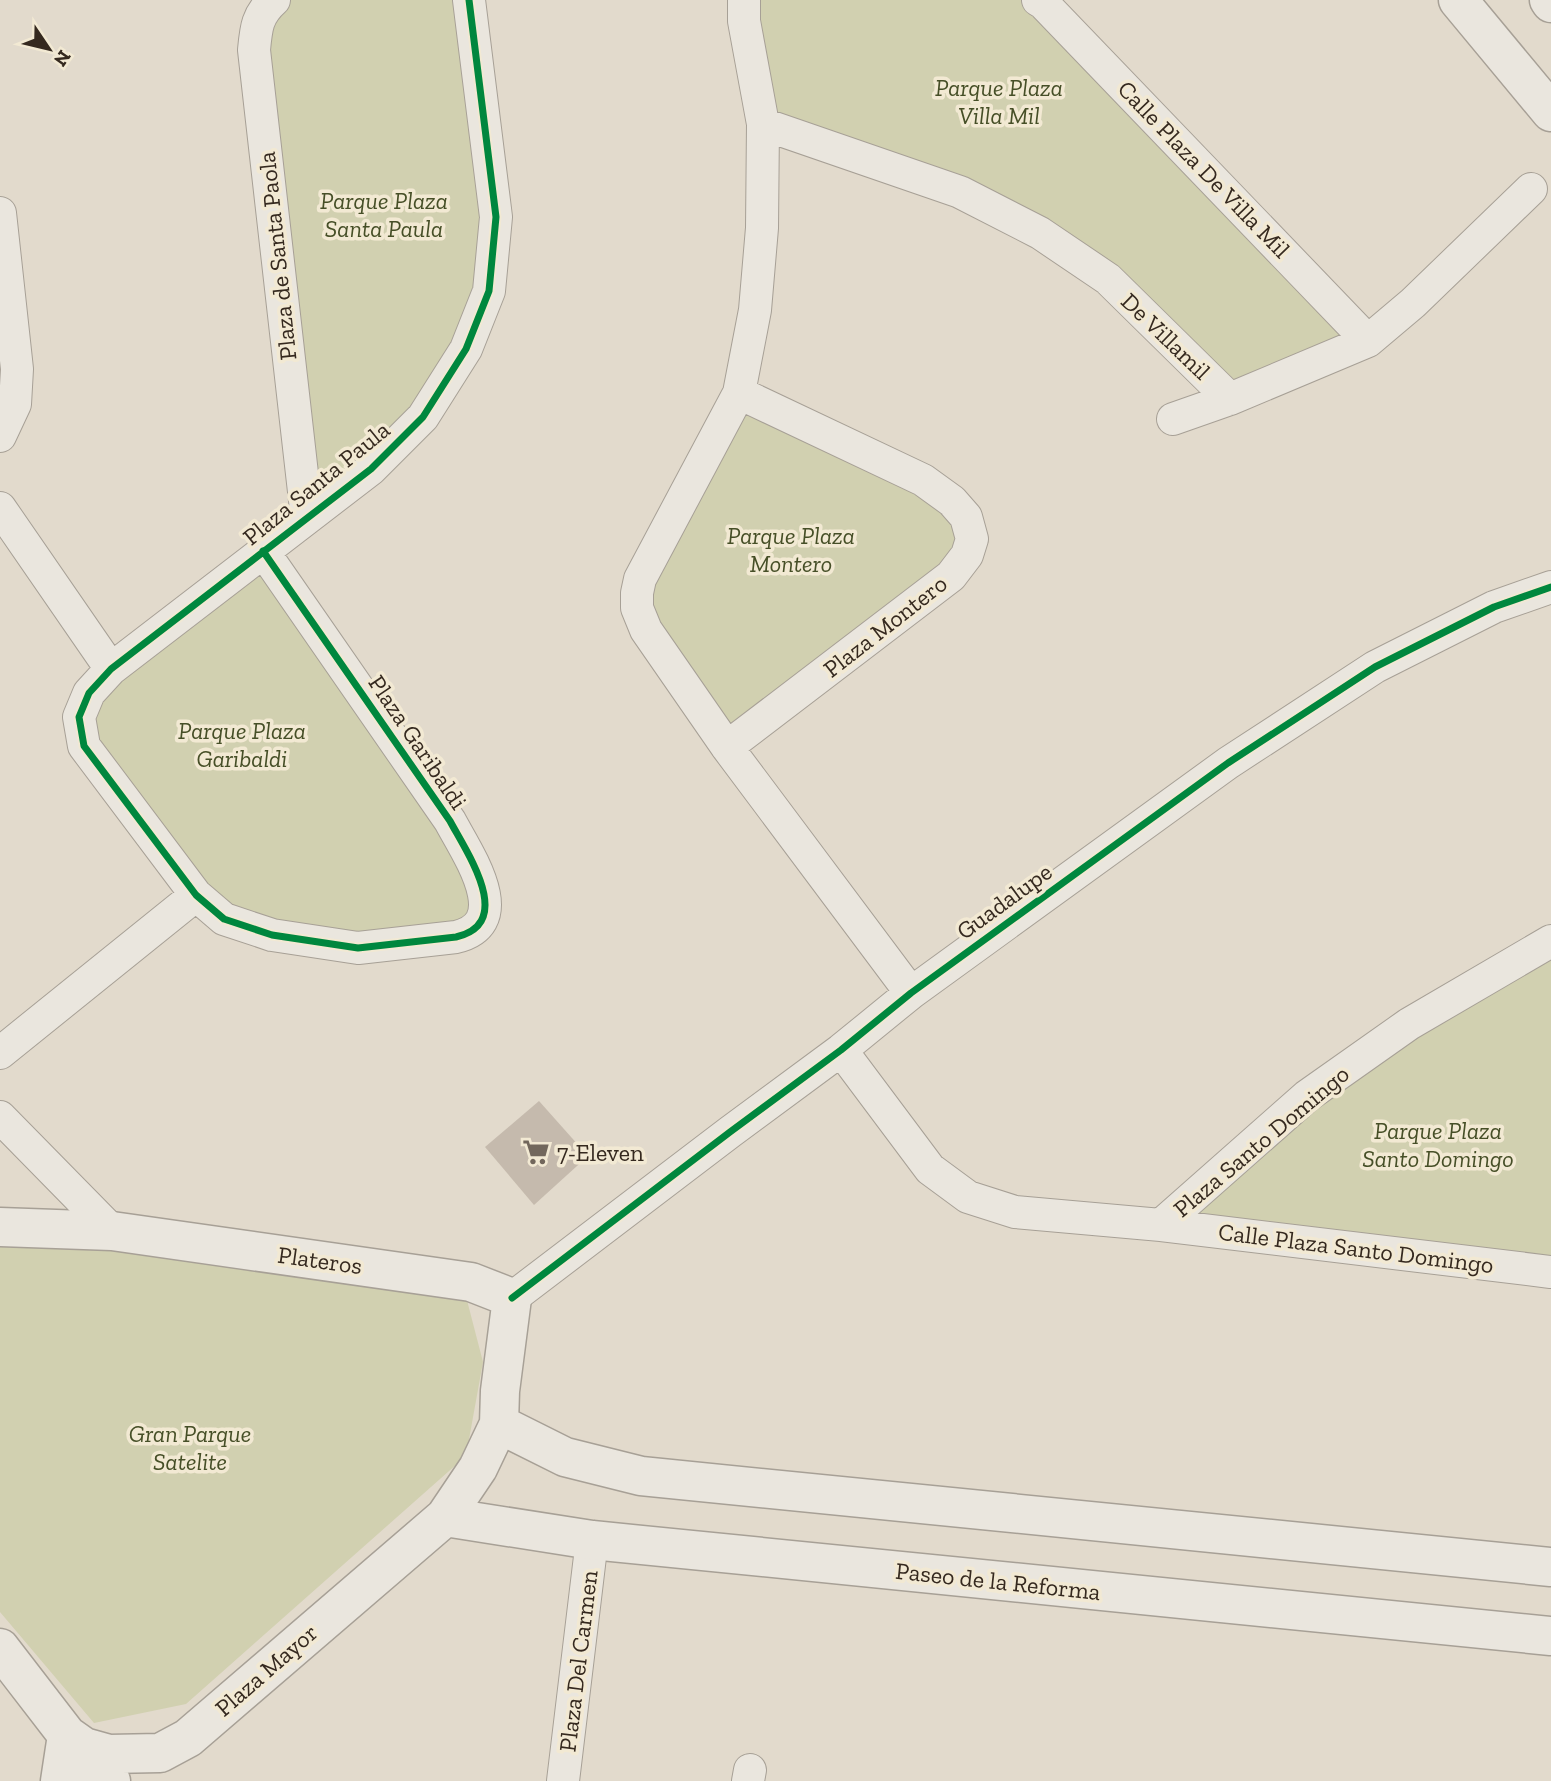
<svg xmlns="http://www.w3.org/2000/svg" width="1551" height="1781" font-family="'Zilla Slab',serif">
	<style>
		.green { fill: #d1d0b0 }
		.building { fill: #c5baad }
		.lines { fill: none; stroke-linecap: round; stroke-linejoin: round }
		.minor-casing { stroke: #a7a096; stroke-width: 34 }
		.tertiary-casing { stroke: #a7a096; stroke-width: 41 }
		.minor { stroke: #eae6de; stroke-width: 32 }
		.tertiary { stroke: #eae6de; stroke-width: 38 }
		.cycleway-casing { stroke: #f2e9d3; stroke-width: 11 }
		.cycleway { stroke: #00873e; stroke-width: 7 }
		.labels { text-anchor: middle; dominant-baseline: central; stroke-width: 7; stroke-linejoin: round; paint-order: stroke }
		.park-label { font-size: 24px; font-style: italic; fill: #464f27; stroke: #f2e9d3 }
		.street-label { font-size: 24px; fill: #35291f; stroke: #f2e9d3 }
		.poi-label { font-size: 24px; fill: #35291f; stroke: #f2e9d3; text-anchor: start }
	</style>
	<rect width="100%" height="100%" fill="#e2dacc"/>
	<!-- green -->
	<path class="green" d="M274 0H469L496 217 466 349 307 518 254 50Z
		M744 0H1038L1368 341 1230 399 1040 233 763 124Z
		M739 393 923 480 972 539 727 747 646 630 640 579Z
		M263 551 450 821 480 923 358 948 224 919 84 746 89 693Z
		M1551 941V1272L1161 1225 1307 1096Z
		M0 1241 462 1281 483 1362 466 1456 186 1704 94 1723 0 1612Z"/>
	<!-- building -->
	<path class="building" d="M539 1101 588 1156 534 1205 485 1147Z"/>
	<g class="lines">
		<defs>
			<path id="minor" d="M274 0C257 15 256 28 254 50L307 518
				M744 0V21L763 124 762 228 755 310 739 393 640 579 637 593V608L646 630 727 747 911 993
				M1038 0 1043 3 1368 341
				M763 124 960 192 1040 233 1108 279 1230 399
				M0 213 17 369 15 404 0 436
				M1173 419 1230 399 1368 341 1413 303 1531 189
				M0 508 111 669
				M263 551 450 821C467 853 516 923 456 937L358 948 272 935 224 919 196 895 84 746 79 717 89 693 111 669 371 469 423 417 466 349 489 291 496 217 469 0
				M727 747 951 576 967 555 972 539 966 517 952 501 923 480 739 393
				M841 1050 930 1169 968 1197 1015 1212 1161 1225 1551 1272
				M0 1053 196 895
				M0 1117 112 1231
				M1161 1225 1307 1096 1409 1024 1551 941
				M512 1298 730 1132 841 1050 911 993 1228 763 1375 667 1494 607 1551 587
				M563 1781 592 1540
				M748 1781 750 1770"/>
			<path id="tertiary" d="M1458 0 1551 112
				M1549 0 1551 3
				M0 1227 112 1231 471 1282 512 1298 500 1391 499 1424 478 1468 445 1517 188 1738 160 1753 109 1754 84 1747 67 1735 0 1648
				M499 1424 565 1457 641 1476 1551 1567
				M445 1517 592 1540 1551 1636
				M60 1781 67 1735
				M85 1781H111"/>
		</defs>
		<!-- minor casing -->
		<use href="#minor" class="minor-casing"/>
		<!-- tertiary casing -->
		<use href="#tertiary" class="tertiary-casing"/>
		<!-- minor -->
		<use href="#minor" class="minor"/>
		<!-- tertiary -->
		<use href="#tertiary" class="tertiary"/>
		<defs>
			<path id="cycleway" d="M263 551 450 821C467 853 516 923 456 937L358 948 272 935 224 919 196 895 84 746 79 717 89 693 111 669 371 469 423 417 466 349 489 291 496 217 469 0
				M512 1298 730 1132 841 1050 911 993 1228 763 1375 667 1494 607 1551 587"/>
		</defs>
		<!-- cycleway casing -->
		<use href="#cycleway" class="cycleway-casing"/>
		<!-- cycleway -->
		<use href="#cycleway" class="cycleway"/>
	</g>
	<!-- icons -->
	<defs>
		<symbol id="supermarket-bare" viewBox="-9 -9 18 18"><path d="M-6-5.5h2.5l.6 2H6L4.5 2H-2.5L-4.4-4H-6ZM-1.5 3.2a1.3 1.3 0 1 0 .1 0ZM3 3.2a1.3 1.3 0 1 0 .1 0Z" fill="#72675c" stroke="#f2e9d3" stroke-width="2.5" paint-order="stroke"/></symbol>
	</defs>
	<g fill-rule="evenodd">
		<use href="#supermarket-bare" x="517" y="1133" width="38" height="38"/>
	</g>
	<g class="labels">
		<!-- park labels -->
		<g class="park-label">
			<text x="999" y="87">Parque Plaza<tspan x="999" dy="28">Villa Mil</tspan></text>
			<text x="384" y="200">Parque Plaza<tspan x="384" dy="28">Santa Paula</tspan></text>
			<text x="791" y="535">Parque Plaza<tspan x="791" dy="28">Montero</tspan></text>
			<text x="242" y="730">Parque Plaza<tspan x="242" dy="28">Garibaldi</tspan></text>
			<text x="1438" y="1130">Parque Plaza<tspan x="1438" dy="28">Santo Domingo</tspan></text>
			<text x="190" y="1433">Gran Parque<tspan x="190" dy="28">Satelite</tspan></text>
		</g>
		<!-- street labels -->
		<g class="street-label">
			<text transform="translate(1204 169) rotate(46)">Calle Plaza De Villa Mil</text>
			<text transform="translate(277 256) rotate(-96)">Plaza de Santa Paola</text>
			<text transform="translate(1166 336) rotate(44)">De Villamil</text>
			<text transform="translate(316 483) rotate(-39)">Plaza Santa Paula</text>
			<text transform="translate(885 626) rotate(-38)">Plaza Montero</text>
			<text transform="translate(418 742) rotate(56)">Plaza Garibaldi</text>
			<text transform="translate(1004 901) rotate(-36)">Guadalupe</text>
			<text transform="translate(1261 1141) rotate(-40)">Plaza Santo Domingo</text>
			<text transform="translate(1356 1248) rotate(7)">Calle Plaza Santo Domingo</text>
			<text transform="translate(320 1260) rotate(8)">Plateros</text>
			<text transform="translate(998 1581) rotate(6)">Paseo de la Reforma</text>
			<text transform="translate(578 1661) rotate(-83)">Plaza Del Carmen</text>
			<text transform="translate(266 1670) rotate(-41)">Plaza Mayor</text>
		</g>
		<!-- poi labels -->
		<g class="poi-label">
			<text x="557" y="1152">7-Eleven</text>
		</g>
	</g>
	<!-- north arrow -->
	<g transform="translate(49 49) rotate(125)" stroke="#f2e9d3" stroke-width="5" paint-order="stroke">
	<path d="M0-5L12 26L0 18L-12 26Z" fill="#35291f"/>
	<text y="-10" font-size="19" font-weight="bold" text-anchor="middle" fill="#35291f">N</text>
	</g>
</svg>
